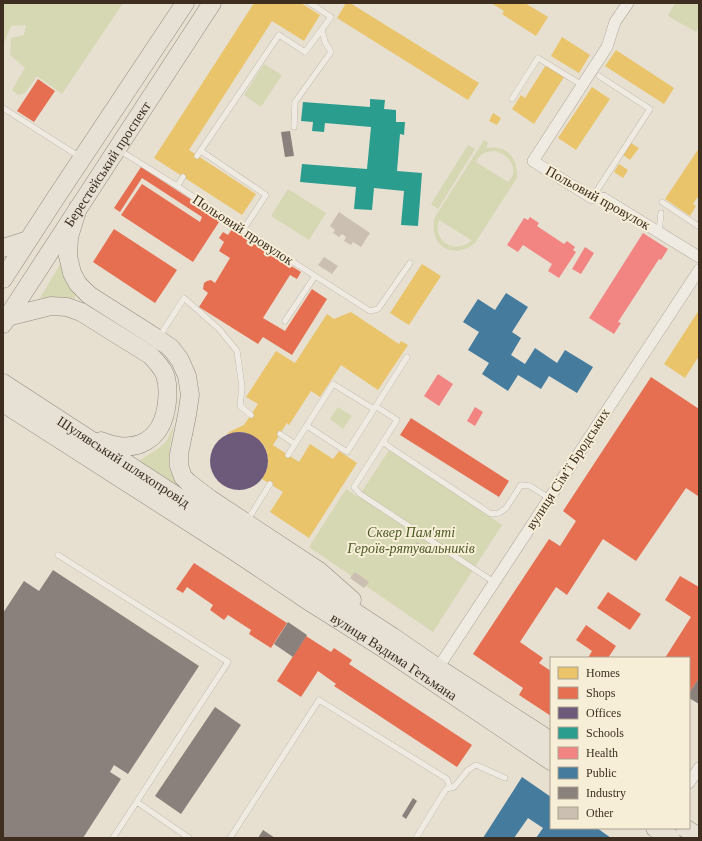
<svg xmlns="http://www.w3.org/2000/svg" width="702" height="841" font-family="Georgia,serif">
	<style>
		.green { fill: #d6d7b3; fill-rule: evenodd }
		.homes { fill: #e9c46a }
		.shops { fill: #e76f51 }
		.offices { fill: #6d597a }
		.schools { fill: #2a9d8f }
		.health { fill: #f28482 }
		.public { fill: #457b9d }
		.industry { fill: #8a817c }
		.building { fill: #cbbfb2 }
		.lines { fill: none; stroke-linecap: round; stroke-linejoin: round }
		.lane-casing { stroke: #ada599; stroke-width: 6 }
		.street-casing { stroke: #ada599; stroke-width: 12 }
		.primary-casing { stroke: #928b80; stroke-width: 19 }
		.lane { stroke: #efebe3; stroke-width: 5.5 }
		.street { stroke: #efebe3; stroke-width: 11 }
		.primary { stroke: #e6e1d4; stroke-width: 18 }
		.labels { text-anchor: middle; dominant-baseline: central; stroke-width: 4; stroke-linejoin: round; paint-order: stroke }
		.street-label { font-size: 14px; fill: #3d2e20; stroke: #f7eed8 }
		.park-label { font-size: 14px; font-style: italic; fill: #4d5a26; stroke: #f7eed8 }
	</style>
	<rect width="100%" height="100%" fill="#e7e0d1"/>
	<!-- green -->
	<path class="green" d="M3 3H123L62 94 37 76 25 93 18 95 12 90 25 68 10 55 11 38 24 35 26 25 11 26 3 45Z
		M675 3H699V27L696 32 668 16Z
		M264 64 282 75 261 107 244 95Z
		M484 140 488 143 486 148C507 145 518 157 517 178L475 243C453 261 427 245 435 217ZM494 151C504 153 515 161 513 174 512 177 510 180 508 182L476 162C481 153 484 152 494 151ZM439 220 471 240V241C454 255 432 241 439 220Z
		M468 145 475 149 438 209 431 204Z
		M288 189 326 213 309 240 271 216Z
		M61 263 77 293 74 299 57 297 40 298Z
		M338 407 352 416 343 429 330 419Z
		M174 424C172 436 166 462 171 473 173 476 184 485 187 489L186 493 139 461 159 448 167 440Z
		M390 449 502 525 433 632 309 547 346 489 358 497Z"/>
	<!-- homes -->
	<path class="homes" d="M254 3H301L320 15 304 41 272 21 189 150 256 194 242 215 154 158Z
		M346 3H350L479 83 468 100 337 18Z
		M491 3H525L548 17 536 36 502 14 504 11Z
		M562 37 590 55 579 73 551 56Z
		M616 50 674 88 664 104 605 66Z
		M546 65 564 77 534 124 512 109 521 95 525 98Z
		M592 87 610 99 576 150 558 138Z
		M493 113 501 118 497 125 489 121Z
		M631 143 639 148 630 160 623 155Z
		M699 148V195L693 204 696 206 690 216 665 199Z
		M619 164 628 170 623 178 614 172Z
		M422 264 441 276 409 325 390 313Z
		M699 310V356L685 378 664 364Z
		M351 312 399 344 401 341 408 345 378 390 341 365 320 397 311 391 289 425 287 423 273 445 299 462 310 444 333 459 339 451 357 463 309 538 270 512 283 492 262 479 267 469 268 463 267 454 265 447 260 441 253 436 244 432H237L227 434 229 432 244 425 258 404 246 397 276 351 295 363 327 314 334 319Z"/>
	<!-- shops -->
	<path class="shops" d="M38 79 55 91 34 122 17 111Z
		M141 167 221 219 193 262 121 215 142 184 200 222 202 217 142 178 120 212 114 208Z
		M114 229 177 270 155 303 93 262Z
		M232 229 301 272 297 279 290 275 263 318 285 331 312 289 327 299 292 355 263 337 258 344 199 307 208 293 203 289 204 283 207 281 211 280 215 283 230 258 219 251 224 242 219 238 223 232 228 235Z
		M651 377 699 409V495L698 496 686 488 636 561 603 539 567 595 556 587 520 642 543 658 539 663 551 671V716L519 695 523 688 473 654 549 539 560 546 576 521 563 511Z
		M411 418 509 481 499 497 400 435Z
		M194 563 287 623 271 648 249 634 251 630 228 615 224 620 210 610 213 605 187 587 183 593 176 589Z
		M680 576 699 587V678L689 693V658H665L691 617 665 600Z
		M608 592 641 614 630 630 597 608Z
		M586 625 616 646 608 658H588L592 651 576 640Z
		M306 636 331 652 334 648 352 660 349 664 472 745 457 767 334 686 336 684 318 671 301 697 277 681Z"/>
	<!-- offices -->
	<path class="offices" d="M210 461a29 29 0 1 1 58 0a29 29 0 1 1-58 0Z"/>
	<!-- schools -->
	<path class="schools" d="M370 99 385 100 384 109 396 110V122H405L404 135 400 134 397 171 422 173 418 226 401 225 404 191 374 188 372 210 354 209 356 187 300 182 302 164 367 169 371 127 325 123 324 132 312 131 313 122 301 121 303 102 370 107Z"/>
	<!-- health -->
	<path class="health" d="M530 217 539 223 537 226 564 244 567 241 575 247 573 250 576 252 559 278 548 271 552 264 523 245 518 252 507 245 524 218 528 220Z
		M643 233 668 249 661 260 659 259 618 322 621 323 614 334 589 318Z
		M585 247 594 253 581 274 572 269Z
		M438 374 453 384 439 406 424 396Z
		M475 407 483 412 475 426 467 421Z"/>
	<!-- public -->
	<path class="public" d="M506 293 528 307 512 332 521 338 511 355 525 364 535 348 557 363 565 350 593 367 577 393 549 376 541 389 518 375 508 391 482 374 489 363 468 350 479 332 463 322 478 299 495 310Z
		M522 777 551 797V828H597L611 838H536L543 828 528 818 514 838H483Z"/>
	<!-- industry -->
	<path class="industry" d="M290 131 294 156 285 157 281 132Z
		M53 570 199 666 128 774 114 765 110 772 121 779 83 838H3V613L24 581 39 591Z
		M288 622 307 635 293 657 274 644Z
		M699 678V704L689 698V693Z
		M215 707 241 725 181 814 155 796Z
		M413 798 417 801 406 819 402 816Z
		M263 830 275 838H258Z"/>
	<!-- building -->
	<path class="building" d="M339 212 370 233 361 247 353 242 351 245 344 241 346 237 342 234 339 237 333 233 335 230 330 226Z
		M324 257 338 266 332 274 318 265Z
		M417 542 421 545 417 552 412 548Z
		M355 572 369 582 364 588 350 578Z"/>
	<g class="lines">
		<defs>
			<path id="lane" d="M512 99 538 58 582 85
				M3 108 80 157
				M294 127 295 102 331 52 325 42 322 30
				M119 150 177 186 243 230 370 311 378 309 410 263
				M201 151 266 195 243 230
				M197 156 279 35 305 52 331 17 310 3
				M177 186 183 177
				M592 198 650 109 599 76
				M662 202 698 226 699 224
				M659 232 661 213
				M285 321 315 276
				M159 337 184 298 219 329 237 351 242 387 240 406 251 415
				M380 409 397 420 354 487 360 494 494 582
				M307 426 347 452 407 357
				M280 434 295 444
				M383 442 391 448 491 514 499 513 506 508 521 485 530 486 549 498
				M288 455 333 384 374 409
				M247 521 270 484
				M58 555 228 662 113 838
				M137 802 189 838
				M230 838 319 700 447 779 450 788
				M416 838 446 789 454 787 468 770 476 765 505 778"/>
			<path id="street" d="M628 3 615 22 607 47 533 161 592 198H603L699 257
				M438 668 699 270
				M689 783 699 768"/>
			<g id="primary">
				<path d="M78 208 69 237 68 256 72 273 78 284 89 295 158 339 171 348 180 360 187 376 190 395 187 415 179 454V466L183 477 189 483 210 499 319 571 352 600"/>
				<path d="M3 248 28 240"/>
				<path d="M3 279 53 202 185 3"/>
				<path d="M7 317 51 306 67 307 81 312 150 355C156 361 162 367 165 375 168 384 168 393 167 402 163 441 136 455 101 441"/>
				<path id="s1" d="M3 324 212 3"/>
				<path id="s2" d="M3 383 393 637 438 668 551 741"/>
				<path id="s3" d="M3 403 237 553 313 604 386 650 551 761"/>
				<path d="M655 828 671 838"/>
				<path d="M685 828 699 837"/>
			</g>
		</defs>
		<!-- lane casing -->
		<use href="#lane" class="lane-casing"/>
		<!-- street casing -->
		<use href="#street" class="street-casing"/>
		<!-- primary casing -->
		<use href="#primary" class="primary-casing"/>
		<!-- lane -->
		<use href="#lane" class="lane"/>
		<!-- street -->
		<use href="#street" class="street"/>
		<!-- primary -->
		<use href="#primary" class="primary"/>
	</g>
	<g class="labels">
		<!-- street labels -->
		<g class="street-label">
			<text stroke="none"><textPath href="#s1" startOffset="191">Берестейський проспект</textPath></text>
			<text transform="translate(598 198) rotate(29)">Польовий провулок</text>
			<text transform="translate(243 230) rotate(33)">Польовий провулок</text>
			<text stroke="none"><textPath href="#s2" startOffset="144">Шулявський шляхопровід</textPath></text>
			<text transform="translate(568 469) rotate(-57)">вулиця Сімʼї Бродських</text>
			<text stroke="none"><textPath href="#s3" startOffset="466">вулиця Вадима Гетьмана</textPath></text>
		</g>
		<!-- park labels -->
		<g class="park-label">
			<text x="411" y="532">Сквер Пам'яті<tspan x="411" dy="16">Героїв-рятувальників</tspan></text>
		</g>
	</g>
	<!-- border -->
	<rect width="702" height="841" fill="none" stroke="#3d2e20" stroke-width="8"/>
	<!-- legend -->
	<rect x="550" y="657" width="140" height="172" fill="#f7eed8" stroke="#ada18e"/>
	<rect x="558" y="667" width="20" height="12" fill="#e9c46a" stroke="#ada18e"/>
	<text x="586" y="677" font-size="12" fill="#3d2e20">Homes</text>
	<rect x="558" y="687" width="20" height="12" fill="#e76f51" stroke="#ada18e"/>
	<text x="586" y="697" font-size="12" fill="#3d2e20">Shops</text>
	<rect x="558" y="707" width="20" height="12" fill="#6d597a" stroke="#ada18e"/>
	<text x="586" y="717" font-size="12" fill="#3d2e20">Offices</text>
	<rect x="558" y="727" width="20" height="12" fill="#2a9d8f" stroke="#ada18e"/>
	<text x="586" y="737" font-size="12" fill="#3d2e20">Schools</text>
	<rect x="558" y="747" width="20" height="12" fill="#f28482" stroke="#ada18e"/>
	<text x="586" y="757" font-size="12" fill="#3d2e20">Health</text>
	<rect x="558" y="767" width="20" height="12" fill="#457b9d" stroke="#ada18e"/>
	<text x="586" y="777" font-size="12" fill="#3d2e20">Public</text>
	<rect x="558" y="787" width="20" height="12" fill="#8a817c" stroke="#ada18e"/>
	<text x="586" y="797" font-size="12" fill="#3d2e20">Industry</text>
	<rect x="558" y="807" width="20" height="12" fill="#cbbfb2" stroke="#ada18e"/>
	<text x="586" y="817" font-size="12" fill="#3d2e20">Other</text>
</svg>
